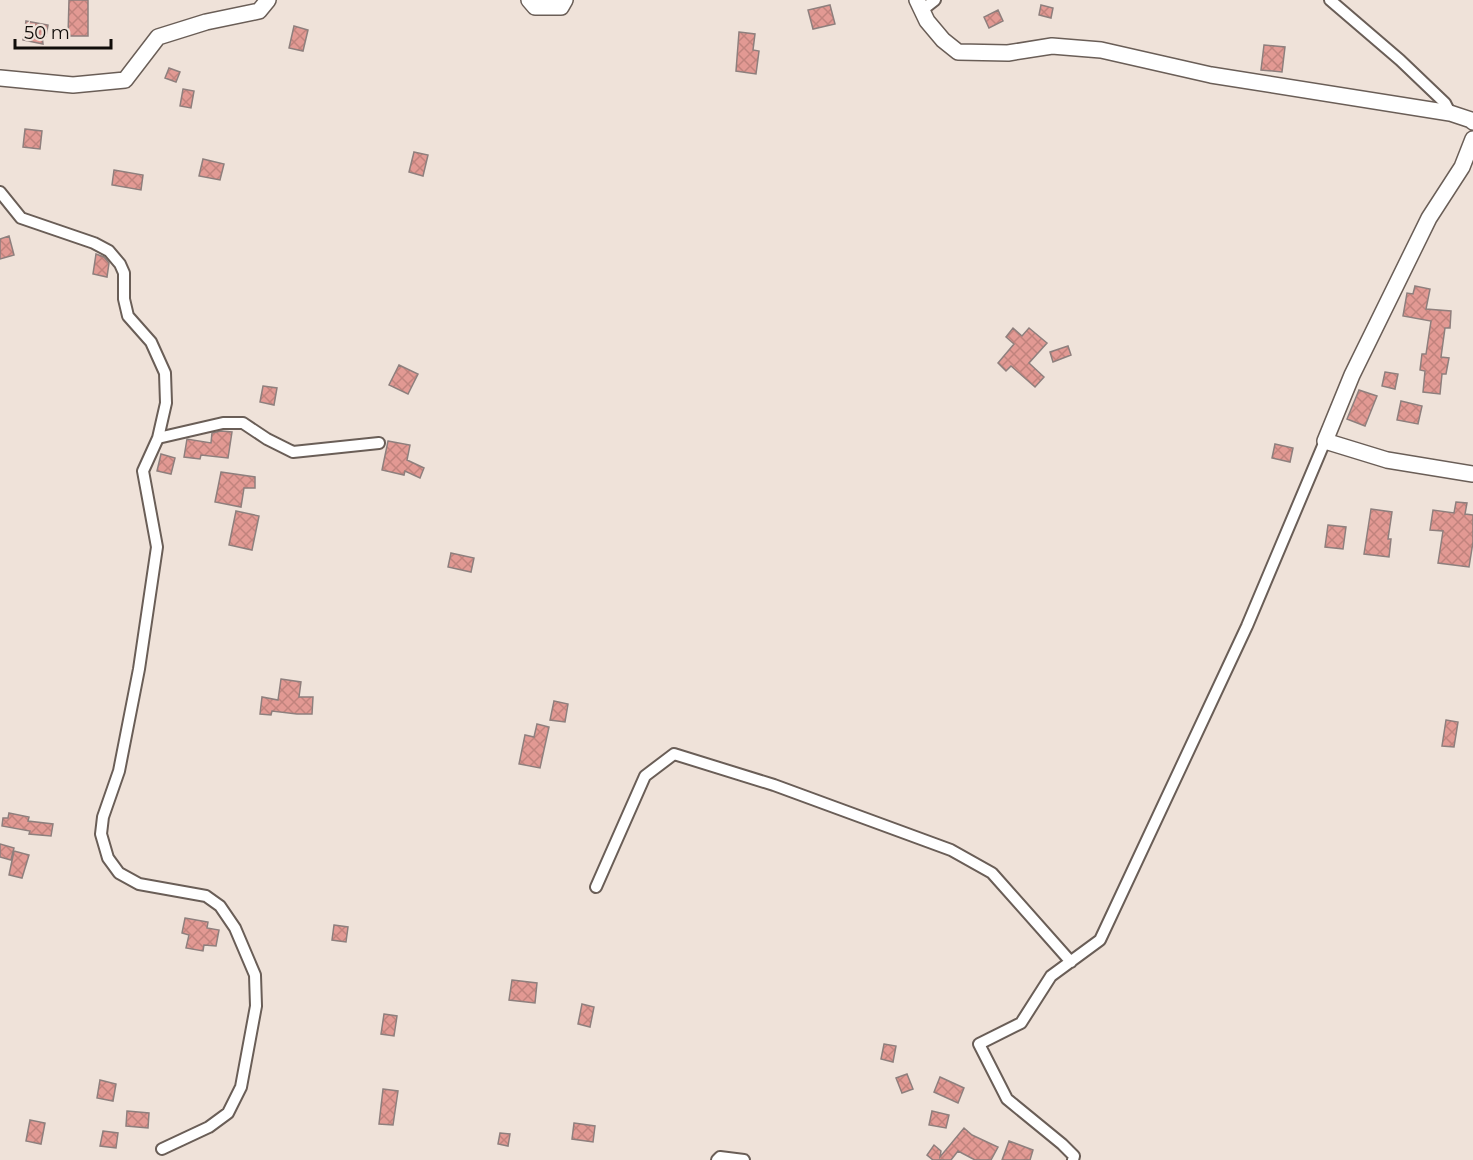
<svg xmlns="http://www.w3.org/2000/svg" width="1473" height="1160" font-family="Montserrat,sans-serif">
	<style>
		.building { fill: url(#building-cross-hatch); stroke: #8e7f7d; stroke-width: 1.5 }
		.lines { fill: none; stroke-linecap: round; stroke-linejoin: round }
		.minor-casing { stroke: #6a5e57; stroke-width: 14 }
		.secondary-casing { stroke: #6a5e57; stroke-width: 18 }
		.minor { stroke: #fff; stroke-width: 10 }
		.secondary { stroke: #fff; stroke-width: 15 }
	</style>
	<defs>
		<pattern id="building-cross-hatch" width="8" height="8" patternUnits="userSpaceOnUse" patternTransform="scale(1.5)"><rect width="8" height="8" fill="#e29993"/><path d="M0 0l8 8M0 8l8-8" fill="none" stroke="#c1837d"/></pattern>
	</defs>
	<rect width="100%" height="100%" fill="#efe2d9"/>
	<!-- building -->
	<path class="building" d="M69 0H88V36H68Z
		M830 5 835 24 813 29 808 10Z
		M1041 5 1053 8 1051 18 1039 15Z
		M998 10 1003 21 989 28 984 17Z
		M26 21 48 25 46 36 42 35 43 44 23 40Z
		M294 26 308 30 303 51 289 48Z
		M739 32 755 34 753 50 759 51 756 74 736 71Z
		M1264 45 1285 47 1282 72 1261 70Z
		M169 68 180 72 176 82 165 78Z
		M183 89 194 91 191 108 180 106Z
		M25 129 42 131 40 149 23 147Z
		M414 152 428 155 423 176 409 172Z
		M203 159 224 164 220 180 199 176Z
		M114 170 143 175 141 190 112 185Z
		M9 236 14 255 0 259V239Z
		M96 254 104 257 109 263 107 277 93 274Z
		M1415 286 1430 289 1426 309 1451 311 1450 328H1445L1441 357 1449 358 1446 374H1442L1440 394 1423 392 1425 371 1420 370 1422 354H1426L1431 321 1403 316 1407 293 1413 294Z
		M1013 328 1022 336 1029 328 1047 343 1029 363 1044 377 1035 387 1011 366 1006 371 998 363 1014 344 1006 337Z
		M1068 346 1071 355 1053 362 1050 352Z
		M399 365 418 374 408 394 389 385Z
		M1385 372 1398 374 1395 389 1382 386Z
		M263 386 277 388 274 405 260 402Z
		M1359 390 1377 396 1365 426 1347 419Z
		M1401 401 1422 406 1418 424 1397 420Z
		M221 431 232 432 228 458 201 455 200 459 184 457 187 439 211 443 212 433Z
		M388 441 410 445 407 460 424 468 420 478 405 471 404 475 382 470Z
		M1275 444 1293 448 1290 462 1272 458Z
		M161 454 175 458 171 474 157 471Z
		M221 472 255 477V488H244L241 507 215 502Z
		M1456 502 1467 503 1465 514 1473 515V542L1469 567 1438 563 1443 531 1430 530 1433 510 1454 513Z
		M1371 509 1392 512 1388 539H1391L1389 557 1364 554Z
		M236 511 259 516 252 550 229 545Z
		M1328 525 1346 527 1343 549 1325 547Z
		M451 553 474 558 471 572 448 567Z
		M281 679 301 682 299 697H313L312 714H297L272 711 271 715 260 714 262 697 278 700Z
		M554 701 568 704 565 722 550 720Z
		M1446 720 1458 722 1454 747 1442 746Z
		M537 724 549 727 540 768 519 764 525 735 534 737Z
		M9 813 29 817 28 821 53 824 51 836 29 834 30 831 2 826 3 818H8Z
		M0 844 14 848 11 860 0 857Z
		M14 851 29 855 22 878 9 875Z
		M185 918 208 922 207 928 219 930 216 946 204 945 203 951 186 948 189 935 182 933Z
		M334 925 348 927 346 942 332 940Z
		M512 980 537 983 535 1003 509 1000Z
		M582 1004 594 1007 590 1027 578 1024Z
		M384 1014 397 1016 394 1036 381 1034Z
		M884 1044 896 1046 893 1062 881 1059Z
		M907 1074 913 1089 902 1093 896 1078Z
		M940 1077 964 1088 958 1103 934 1092Z
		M100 1080 116 1084 113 1101 97 1098Z
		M383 1089 398 1091 393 1125 379 1124Z
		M127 1111 149 1113 148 1128 126 1126Z
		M932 1111 949 1115 946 1128 929 1125Z
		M30 1120 45 1123 41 1144 26 1141Z
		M574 1123 595 1126 593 1142 572 1139Z
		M964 1128 972 1135 998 1147 991 1160H975L958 1151 951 1160H933L927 1155 934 1145 941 1151 940 1157Z
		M103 1131 118 1133 116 1148 100 1146Z
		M500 1133 510 1134 508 1146 498 1144Z
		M1009 1141 1033 1150 1030 1160H1002Z"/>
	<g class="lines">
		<defs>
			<path id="minor" d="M1330 0 1400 60 1445 103 1450 113
				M921 11 935 0
				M0 192 21 218 94 243 109 251 120 264 124 273V299L128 316 151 342 165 373 166 403 158 438 143 471 157 547 139 669 119 771 103 817 101 834 108 858 119 873 139 884 206 896 220 906 235 928 255 975 256 1006 241 1087 228 1113 209 1127 162 1149
				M158 438 223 423H243L267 439 293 452 379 443
				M596 887 645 776 674 754 774 785 951 850 992 873 1071 962
				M717 1160 720 1157 744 1160
				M1073 1160 1074 1156 1062 1144 1007 1099 979 1044 1021 1023 1051 976 1100 940 1247 626 1325 441"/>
			<path id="secondary" d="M529 0 535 7H561L565 0
				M917 0 927 21 943 40 958 52 1008 53 1052 46 1101 50 1211 75 1450 113 1471 120 1473 122
				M0 78 73 85 125 80 158 37 206 22 259 11 268 0
				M1473 139 1462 167 1429 218 1352 375 1325 441 1387 460 1473 474"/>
		</defs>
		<!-- minor casing -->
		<use href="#minor" class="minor-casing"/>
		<!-- secondary casing -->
		<use href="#secondary" class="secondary-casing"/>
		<!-- minor -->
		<use href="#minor" class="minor"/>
		<!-- secondary -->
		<use href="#secondary" class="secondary"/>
	</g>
	<!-- scale -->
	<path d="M15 39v9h96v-9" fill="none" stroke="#110d0a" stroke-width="3"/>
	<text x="24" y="39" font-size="18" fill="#110d0a" stroke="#efe2d9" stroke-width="4.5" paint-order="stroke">50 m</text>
</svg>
